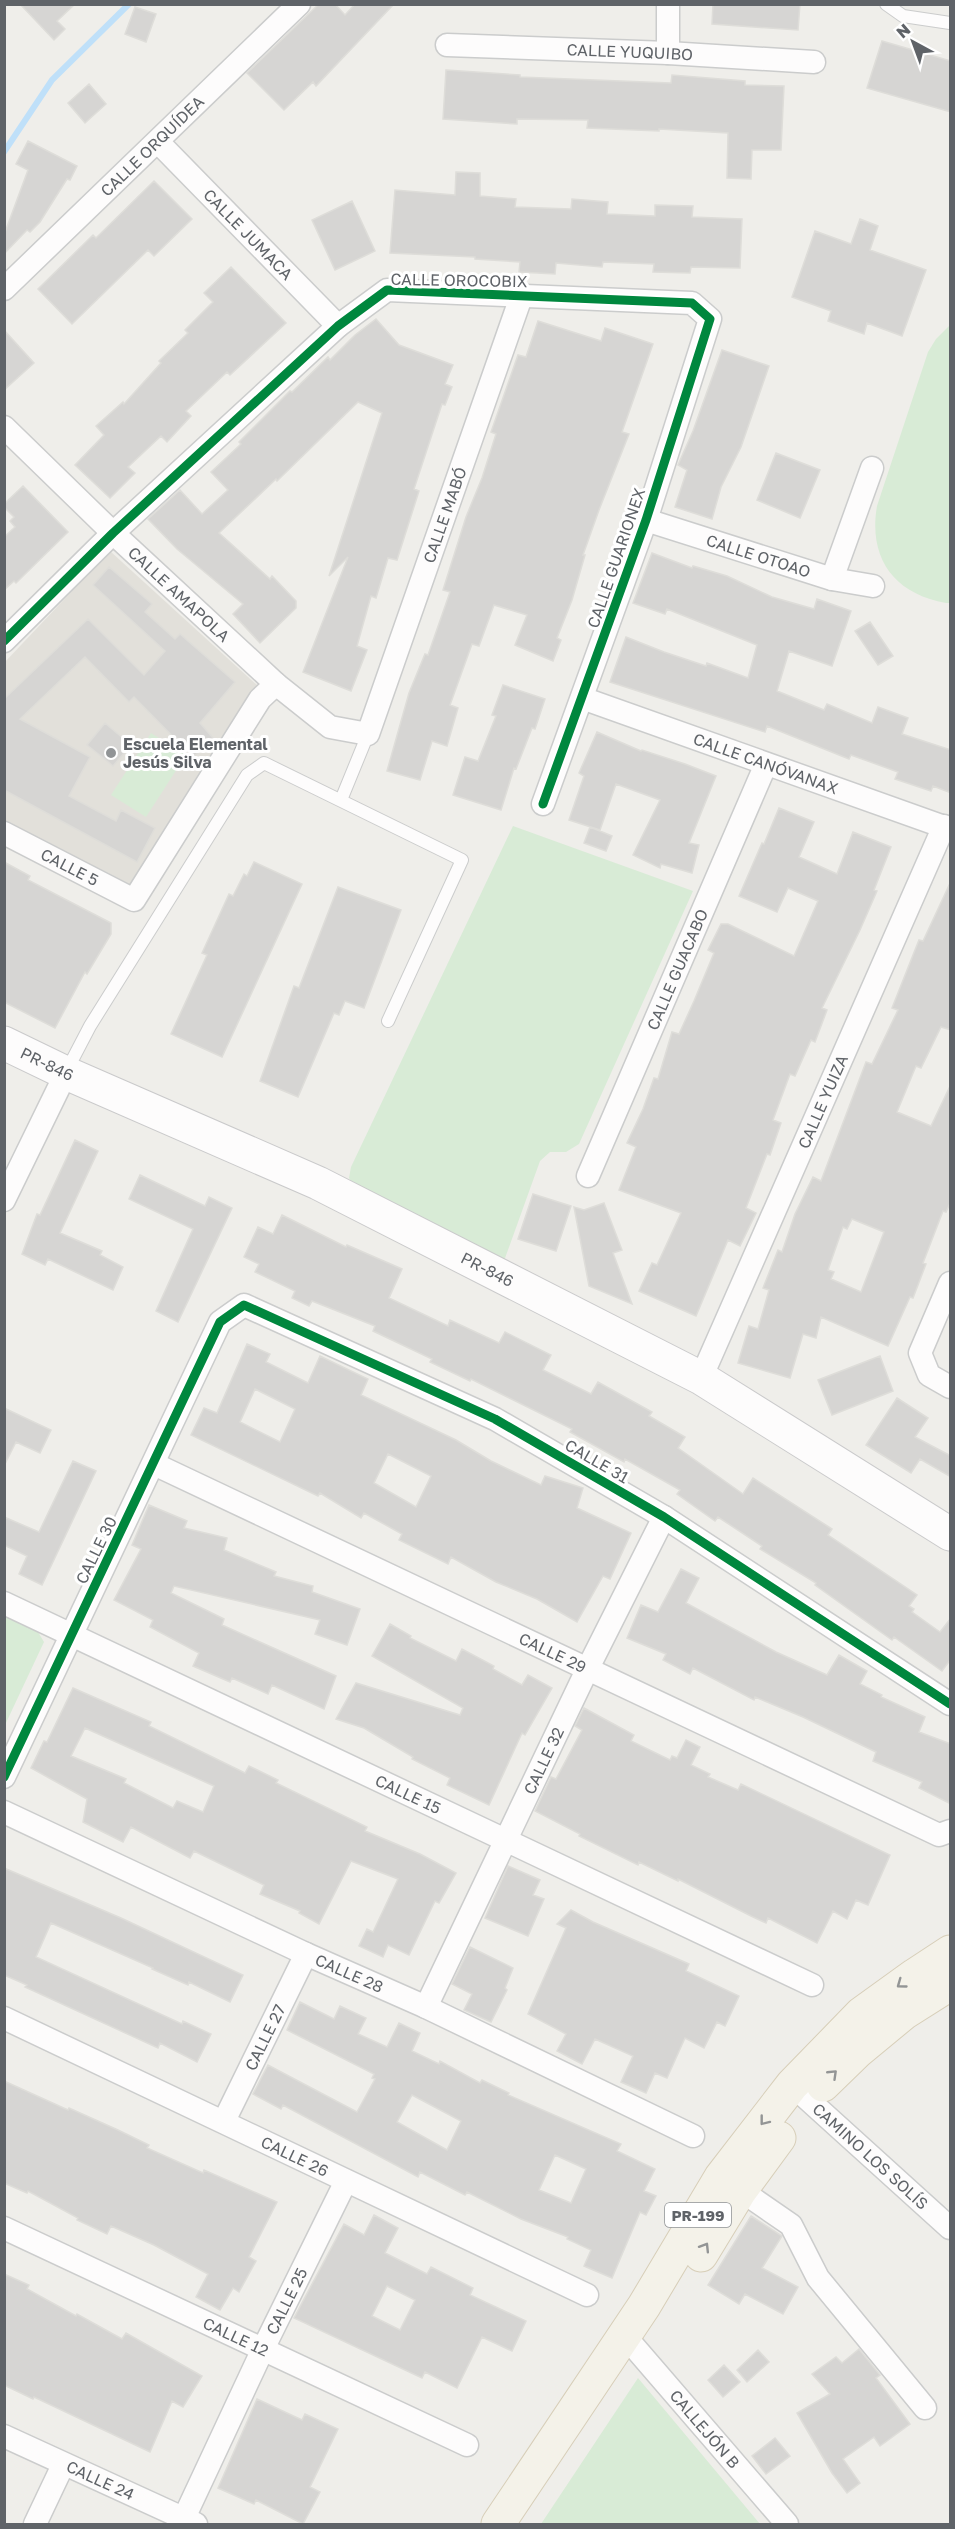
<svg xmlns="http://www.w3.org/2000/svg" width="955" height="2529" font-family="'Golos Text',sans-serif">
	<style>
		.education { fill: #e2e0da }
		.green { fill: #d8ebd6 }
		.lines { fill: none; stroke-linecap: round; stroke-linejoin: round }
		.stream { stroke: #bfe0f9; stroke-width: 6 }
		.building { fill: #d6d5d3; stroke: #deddd9; stroke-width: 1.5; fill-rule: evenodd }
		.lane-casing { stroke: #cbcccc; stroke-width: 14 }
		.street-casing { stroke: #cbcccc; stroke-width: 25 }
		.secondary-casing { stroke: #cacacb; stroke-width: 35 }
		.primary-casing { stroke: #d7ceb8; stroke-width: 35 }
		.lane { stroke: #fdfcfc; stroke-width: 12 }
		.street { stroke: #fdfcfc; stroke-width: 22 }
		.secondary { stroke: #fdfcfc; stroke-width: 33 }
		.primary { stroke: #f4f2e9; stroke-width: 33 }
		.cycleway-casing { stroke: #fff; stroke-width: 13 }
		.cycleway { stroke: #00873e; stroke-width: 9 }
		.oneway { stroke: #939595 }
		.poi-dot { fill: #919496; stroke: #fff; stroke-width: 2 }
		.labels { text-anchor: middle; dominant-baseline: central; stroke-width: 6; stroke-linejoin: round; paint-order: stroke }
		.shield { fill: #fff; stroke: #8f9295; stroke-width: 1.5 }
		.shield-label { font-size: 15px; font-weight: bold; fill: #5f6368 }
		.street-label { font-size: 16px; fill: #5f6368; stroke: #fff }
		.poi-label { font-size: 16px; font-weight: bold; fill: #5f6368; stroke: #fff; text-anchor: start }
	</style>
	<rect width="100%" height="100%" fill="#efeeea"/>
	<!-- education -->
	<path class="education" d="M110 551 258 686 134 890 5 820 4 663Z"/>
	<!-- green -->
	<path class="green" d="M950 325V603H946C894 594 868 558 877 506L928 352 936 339Z
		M151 733 186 755 146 817 111 795Z
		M513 826 693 891 579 1144 566 1152H550L540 1161 504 1261 356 1188 349 1178 351 1167Z
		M5 1615 35 1627 44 1642 5 1725Z
		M638 2378 760 2524H541Z"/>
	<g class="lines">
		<!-- stream -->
		<path class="stream" d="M4 152 52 80 129 4"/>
	</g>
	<!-- building -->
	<path class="building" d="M20 4H75L57 21 65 29 54 40Z
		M319 4H335L345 15 355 4H394L316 86 313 82 284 110 247 73Z
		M713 4H800L798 30 712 24Z
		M135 7 156 14 146 42 125 34Z
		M882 41 951 61V112L867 88Z
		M446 70 520 75V77L671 83 672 75 745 81V85L784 86 781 150H752L751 179 727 178 728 133 659 129V131L587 128 588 120 517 119V124L443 119Z
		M89 84 106 104 85 123 68 103Z
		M28 141 77 166 70 180 67 179 40 222 30 232 27 230 4 254V235L28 170 16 164Z
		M456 172 480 173V196L516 199 515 207 571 209 572 199 608 202 607 214 655 216V205L693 206 692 217 742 219 740 268 691 267 690 273 653 272 654 264 603 262 602 267 556 263 555 274 519 272 520 262 475 259V257L390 253 395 190 455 195Z
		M154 181 192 219 154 256 148 250 72 324 38 289 93 235 96 238Z
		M352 201 375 251 335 270 312 220Z
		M860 219 878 226 870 250 926 270 902 336 867 323 864 334 828 321 831 311 792 297 815 231 851 244Z
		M231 267 286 323 230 375 227 372 186 411 191 416 167 442 161 436 128 467 135 473 110 498 75 465 104 435 96 426 123 402 124 404 161 363 159 361 188 333 185 330 213 302 204 293Z
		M376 319 399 345 453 365 445 384 452 387 445 405 442 404 414 489 419 491 397 560 388 558 376 598 371 596 357 646 367 650 351 691 303 672 348 557 329 576 382 413 358 402 277 481 276 479 219 533 270 579 272 576 296 601V608L260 643 233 614 243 604 177 549 148 519 180 490 202 514 228 490 211 472 241 444 239 442 290 391 292 392 328 357 330 360 355 335Z
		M538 321 601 341 605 328 653 344 622 432 629 434 599 510 583 555H585L572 600 557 638 561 640 553 661 515 645 527 615 494 605 479 646 472 644 450 705 458 708 447 746 432 741 420 780 387 771 409 693 425 654 428 655 450 592 443 590 466 517 482 478 496 434 491 432 518 355 526 357Z
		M4 330 34 363 4 390Z
		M722 350 769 366 741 447 721 487 712 519 675 507 687 470 678 465 693 431Z
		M776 453 820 470 800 518 757 500Z
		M23 486 68 532 16 583 14 581 4 590V537L15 527 10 521 14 517 4 507V504Z
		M652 553 692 568 693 566 727 576 772 597 814 609 817 599 851 611 832 666 789 651 777 691 824 710 827 704 872 723 878 707 908 718 902 734 951 750V793L933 786 931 791 895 779 898 772 851 755 849 759 767 726 765 732 610 682 626 637 664 652 706 666 707 663 748 678 757 645 667 609 665 614 633 603Z
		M109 567 152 604 145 612 175 639 180 634 235 682 200 723 213 738 193 757 134 697 129 702 85 657 20 719 90 757 69 796 116 821 121 810 155 828 137 862 4 790V699L88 619 144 675 165 651 93 585Z
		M870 622 893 656 878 665 855 631Z
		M503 685 545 699 535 729 532 728 516 769 514 768 501 810 453 795 465 757 478 761 496 716 492 715Z
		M105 723 131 745 113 766 87 745Z
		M597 732 641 751 642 750 685 764 716 776 689 843 699 845 692 873 661 864 660 868 633 855 660 800 616 784 600 830 569 820 584 776 579 773Z
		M779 808 814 822 799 857 837 874 853 832 891 847 874 890 877 891 860 930 822 1008 827 1010 815 1042 811 1040 795 1076 790 1074 773 1120 781 1123 770 1155 767 1154 746 1208 756 1213 740 1246 728 1240 696 1316 639 1291 652 1263 657 1265 681 1213 619 1190 636 1147 627 1143 643 1109 654 1078 658 1079 672 1032 679 1034 694 1001 714 953 708 950 721 924H728L794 956 818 901 788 888 777 912 739 896 762 843 764 844Z
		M590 827 612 836 606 851 584 843Z
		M4 862 30 876 28 880 111 923V934L87 974 85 972 55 1028 4 1002Z
		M254 862 302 884 222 1057 171 1034 207 955 202 953 229 894 233 896 244 874 247 876Z
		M951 881V1030L941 1027 921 1068 916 1066 897 1112 931 1126 951 1084V1201L946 1212 943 1211 923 1263 926 1264 913 1298 910 1297 888 1346 821 1317 816 1338 803 1334 790 1378 738 1363 749 1326 758 1329 769 1290 763 1288 778 1250 782 1252 795 1214 813 1177 821 1181 866 1062 872 1064 898 1010 892 1008 919 940 923 941ZM852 1219 884 1232 861 1292 831 1279 834 1272 828 1270 843 1227 847 1229Z
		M338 887 401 910 364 1008 345 1001 339 1015 334 1013 298 1097 260 1081 294 986 299 988Z
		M75 1140 98 1151 60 1233 102 1251 100 1255 123 1267 113 1290 48 1259 45 1265 22 1254 37 1214 40 1215Z
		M140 1175 205 1206 209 1197 232 1208 178 1322 156 1311 193 1229 129 1199Z
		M533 1194 571 1206 556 1251 518 1239Z
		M604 1203 622 1250 613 1253 632 1304 589 1286 574 1207 584 1210Z
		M282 1215 346 1247 347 1245 402 1269 389 1298 448 1326 450 1320 499 1343 505 1332 551 1355 543 1370 591 1394 598 1382 652 1412 649 1416 685 1437 678 1448 743 1494 753 1478 832 1529 828 1535 917 1595 909 1606 914 1609 912 1612 940 1632 951 1618V1659L942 1671 894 1637 892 1640 815 1585 816 1583 760 1549 762 1546 718 1517 715 1521 677 1494 680 1490 625 1459 624 1462 570 1432 572 1429 471 1379 470 1381 430 1362 432 1359 373 1331 375 1326 312 1301 309 1306 292 1298 295 1291 255 1272 259 1264 244 1257 258 1227 273 1234Z
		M247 1344 270 1354 266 1362 308 1383 320 1356 368 1379 361 1395 456 1440 491 1461 541 1485 545 1476 583 1488 577 1508 631 1533 610 1579 603 1576 577 1622 537 1599 496 1582 451 1557 448 1564 399 1540 402 1534 364 1513 361 1518 320 1493 318 1496 191 1435 204 1408 217 1413ZM255 1389 295 1409 280 1442 240 1422ZM388 1454 431 1476 416 1507 374 1483Z
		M880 1356 893 1391 832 1415 818 1380Z
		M897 1398 928 1418 915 1437 951 1456V1477L920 1459 911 1473 866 1445Z
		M4 1408 51 1430 40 1453 16 1442 4 1466Z
		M73 1461 96 1471 42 1585 19 1574 27 1556 4 1545V1517L39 1532Z
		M149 1505 187 1521 184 1528 227 1538 224 1550 276 1572 274 1576 313 1586 312 1592 360 1609 347 1645 315 1634 320 1620 174 1586 171 1593 224 1619 222 1625 336 1676 324 1709 272 1685 268 1694 232 1678 230 1682 193 1666 199 1653 150 1627 153 1620 114 1600 141 1549 132 1545Z
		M681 1569 699 1578 686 1603 776 1652 827 1675 839 1655 867 1671 860 1684 882 1695 881 1697 925 1717 919 1732 951 1744V1804L919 1788 922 1782 873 1761 876 1752 803 1717 755 1697 754 1700 693 1668 690 1674 663 1660 666 1654 627 1638 641 1605 658 1612Z
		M390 1624 411 1636 410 1638 456 1661 462 1649 494 1666 493 1669 522 1685 528 1675 552 1688 525 1735 522 1733 489 1805 447 1785 450 1778 412 1759 413 1757 364 1728 336 1719 356 1683 460 1715 463 1708 372 1656Z
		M73 1688 151 1722 149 1726 245 1773 249 1766 278 1780 276 1783 367 1827 365 1831 420 1854 456 1873 439 1903 435 1901 409 1955 388 1945 383 1957 359 1946 367 1929 373 1932 398 1879 351 1861 319 1924 299 1913 300 1911 260 1894 264 1885 194 1851 190 1858 131 1827 123 1842 83 1822 87 1799 31 1768 44 1741 47 1742ZM85 1728 214 1786 203 1812 177 1801 173 1808 124 1783 126 1779 71 1756Z
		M584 1708 634 1735 631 1741 670 1760 672 1756 677 1758 686 1740 700 1747 691 1765 710 1774 708 1777 738 1790 741 1784 890 1855 868 1905 856 1900 847 1919 833 1911 817 1943 768 1918 766 1923 751 1916 678 1879V1881L639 1862 638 1865 579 1836 580 1834 535 1811 551 1777 556 1779 582 1730 575 1726Z
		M508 1866 540 1880 533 1895 544 1899 528 1936 485 1918Z
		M4 1868 121 1918 243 1975 230 2002 189 1982 188 1985 152 1969 153 1968 51 1923 36 1957 182 2024 183 2021 211 2034 197 2062 160 2043 158 2048 25 1987 27 1985 4 1975Z
		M571 1910 593 1922 689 1964 686 1971 739 1996 725 2026 717 2022 704 2048 685 2038 667 2078 655 2073 646 2093 621 2082 633 2056 595 2039 582 2064 557 2051 566 2034 528 2014 566 1928 557 1924Z
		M470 1947 513 1968 505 1988 507 1990 491 2022 464 2010 472 1994 452 1984Z
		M300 2002 334 2019 340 2006 366 2018 358 2034 387 2047 399 2023 420 2033 412 2051 439 2064 440 2061 480 2083 482 2080 509 2093 508 2095 621 2144 617 2151 655 2169 644 2191 656 2196 646 2215 640 2212 612 2278 584 2266 591 2250 567 2239 568 2237 521 2219 467 2192 465 2195 420 2172 418 2177 283 2105 281 2109 253 2094 268 2065 357 2112 375 2079 372 2078 374 2074 287 2030ZM412 2095 461 2121 447 2150 397 2122ZM555 2155 586 2169 571 2203 539 2190Z
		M4 2081 68 2110 69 2108 118 2130 149 2145 147 2148 203 2173 204 2170 277 2202 249 2257 256 2261 239 2292 233 2288 220 2310 196 2297 208 2274 154 2245 111 2226 107 2234 77 2220 78 2218 28 2191 27 2193 4 2183Z
		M374 2215 398 2228 385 2253 427 2274 431 2267 473 2288 470 2295 526 2321 512 2351 482 2337 457 2388 425 2372 422 2378 294 2318 344 2224 364 2235ZM387 2286 415 2300 400 2330 372 2316Z
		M751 2216 782 2236 762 2268 798 2287 783 2314 745 2294 739 2304 708 2285Z
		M4 2274 29 2285 27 2289 76 2316 77 2314 122 2339 126 2333 202 2376 183 2407 172 2401 150 2452 34 2397 33 2399 4 2385Z
		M859 2349 880 2375 876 2378 910 2424 880 2446 874 2437 843 2459 860 2483 847 2493 832 2473 797 2413 830 2394 812 2374 836 2357 842 2363Z
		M758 2350 769 2362 747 2382 737 2370Z
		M724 2365 740 2382 723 2397 708 2380Z
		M257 2399 302 2420 305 2414 338 2429 310 2487 320 2492 303 2524 256 2500 254 2504 218 2488Z
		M775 2438 790 2456 766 2474 752 2456Z"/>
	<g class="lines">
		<defs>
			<path id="lane" d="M886 4 903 16 950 23
				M341 800 368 734
				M66 1072 90 1026 247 775 264 763 462 860 388 1021"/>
			<g id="street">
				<path id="s1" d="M447 45 668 53 814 62"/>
				<path d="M668 53V4"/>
				<path id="s2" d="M158 142 338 326"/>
				<path id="s3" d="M4 289 299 4"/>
				<path id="s4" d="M4 427 113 533 276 684 330 727 368 734 521 297"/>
				<path id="s5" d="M646 520 832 579 873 586"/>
				<path d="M832 579 872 468"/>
				<path d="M4 641 113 533 338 326 387 290 692 303 710 319 646 520 543 804"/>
				<path id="s6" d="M582 698 950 829"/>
				<path id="s7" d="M4 833 134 900 260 699 276 684"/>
				<path id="s8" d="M588 1176 766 764"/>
				<path d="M4 1200 66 1073"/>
				<path d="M950 1283 920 1353 929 1375 950 1387"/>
				<path id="s9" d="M701 1378 944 826"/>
				<path id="s10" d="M154 1464 939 1835 950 1831"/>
				<path id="s11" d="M4 1603 812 1985"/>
				<path d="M4 1777 220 1322 244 1305 495 1419 664 1517 950 1704"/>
				<path id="s12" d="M4 1812 306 1954 426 2007 693 2136"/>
				<path id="s13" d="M426 2007 587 1670 664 1517"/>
				<path id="s14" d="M4 2018 587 2295"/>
				<path id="s15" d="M792 2085 950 2228"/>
				<path id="s16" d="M224 2121 306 1954"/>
				<path d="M730 2183 791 2225 818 2278 925 2408"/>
				<path id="s17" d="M4 2228 467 2445"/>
				<path id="s18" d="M624 2335 787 2524"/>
				<path id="s19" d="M4 2436 196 2524"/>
				<path id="s20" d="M184 2518 263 2349 346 2181"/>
				<path d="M35 2524 63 2465"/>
			</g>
			<g id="secondary">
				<path id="s21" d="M4 1043 66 1073 318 1183 701 1378 950 1534"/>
			</g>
			<path id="primary" d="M823 2085 858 2051 904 2013 950 1984
				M701 2255 740 2191 779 2138
				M498 2524 644 2306 721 2177 792 2085 861 2014 915 1975 950 1952"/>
		</defs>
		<!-- lane casing -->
		<use href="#lane" class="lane-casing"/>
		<!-- street casing -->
		<use href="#street" class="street-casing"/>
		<!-- secondary casing -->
		<use href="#secondary" class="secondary-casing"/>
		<!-- primary casing -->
		<use href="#primary" class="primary-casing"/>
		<!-- lane -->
		<use href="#lane" class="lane"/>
		<!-- street -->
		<use href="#street" class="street"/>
		<!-- secondary -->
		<use href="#secondary" class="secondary"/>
		<!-- primary -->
		<use href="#primary" class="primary"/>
		<defs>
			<path id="cycleway" d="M4 641 113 533 338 326 387 290 692 303 710 319 646 520 543 804
				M4 1777 220 1322 244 1305 495 1419 664 1517 950 1704"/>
		</defs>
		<!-- cycleway casing -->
		<use href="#cycleway" class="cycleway-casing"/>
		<!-- cycleway -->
		<use href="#cycleway" class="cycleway"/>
	</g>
	<!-- one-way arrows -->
	<defs><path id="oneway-chevron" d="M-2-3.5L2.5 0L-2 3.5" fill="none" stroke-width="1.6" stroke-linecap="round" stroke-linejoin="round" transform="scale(1.5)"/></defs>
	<g class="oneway">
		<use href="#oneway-chevron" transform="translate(901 1984) rotate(144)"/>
		<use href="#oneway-chevron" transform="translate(833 2074) rotate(-44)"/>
		<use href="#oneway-chevron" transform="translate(764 2121) rotate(128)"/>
		<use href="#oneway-chevron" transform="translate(705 2247) rotate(-58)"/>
	</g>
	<!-- markers -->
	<circle class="poi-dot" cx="111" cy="753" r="6"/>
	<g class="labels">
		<!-- shield labels -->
		<rect class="shield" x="665" y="2203" width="66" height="24" rx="4.5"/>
		<g class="shield-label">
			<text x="698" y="2215">PR-199</text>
		</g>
		<!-- street labels -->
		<g class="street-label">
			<text stroke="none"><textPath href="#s1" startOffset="183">CALLE YUQUIBO</textPath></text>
			<text stroke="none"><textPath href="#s3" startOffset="206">CALLE ORQUÍDEA</textPath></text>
			<text stroke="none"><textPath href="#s2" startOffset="129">CALLE JUMACA</textPath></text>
			<text transform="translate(459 280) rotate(1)">CALLE OROCOBIX</text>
			<text stroke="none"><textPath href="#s4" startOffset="714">CALLE MABÓ</textPath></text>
			<text stroke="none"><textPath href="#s5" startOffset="118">CALLE OTOAO</textPath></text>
			<text transform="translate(616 558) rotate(-71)">CALLE GUARIONEX</text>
			<text stroke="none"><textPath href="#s4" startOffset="242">CALLE AMAPOLA</textPath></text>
			<text stroke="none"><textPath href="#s6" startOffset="195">CALLE CANÓVANAX</textPath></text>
			<text stroke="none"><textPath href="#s7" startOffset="74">CALLE 5</textPath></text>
			<text stroke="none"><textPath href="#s8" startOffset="225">CALLE GUACABO</textPath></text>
			<text stroke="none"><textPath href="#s21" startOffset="48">PR-846</textPath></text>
			<text stroke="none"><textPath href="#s9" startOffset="302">CALLE YUIZA</textPath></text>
			<text stroke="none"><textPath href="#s21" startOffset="534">PR-846</textPath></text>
			<text transform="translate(597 1461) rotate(30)">CALLE 31</text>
			<text transform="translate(96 1550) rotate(-64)">CALLE 30</text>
			<text stroke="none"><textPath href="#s10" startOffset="441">CALLE 29</textPath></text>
			<text stroke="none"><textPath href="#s13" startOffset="273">CALLE 32</textPath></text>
			<text stroke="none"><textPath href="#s11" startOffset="447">CALLE 15</textPath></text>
			<text stroke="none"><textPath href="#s12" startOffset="381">CALLE 28</textPath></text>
			<text stroke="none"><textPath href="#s16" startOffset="93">CALLE 27</textPath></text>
			<text stroke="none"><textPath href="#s14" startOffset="322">CALLE 26</textPath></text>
			<text stroke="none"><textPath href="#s15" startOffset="106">CAMINO LOS SOLÍS</textPath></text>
			<text stroke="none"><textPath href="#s20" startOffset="240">CALLE 25</textPath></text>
			<text stroke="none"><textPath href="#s17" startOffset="256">CALLE 12</textPath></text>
			<text stroke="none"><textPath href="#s18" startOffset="124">CALLEJÓN B</textPath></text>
			<text stroke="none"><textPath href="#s19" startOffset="106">CALLE 24</textPath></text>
		</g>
		<!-- poi labels -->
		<g class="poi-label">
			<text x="123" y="744">Escuela Elemental<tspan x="123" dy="18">Jesús Silva</tspan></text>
		</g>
	</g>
	<!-- border -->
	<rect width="955" height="2529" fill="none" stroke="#5f6368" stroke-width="12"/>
	<!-- north arrow -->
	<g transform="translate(913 42) rotate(319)" stroke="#ffffff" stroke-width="4.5" paint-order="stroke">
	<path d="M0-4.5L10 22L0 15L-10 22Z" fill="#5f6368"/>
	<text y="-9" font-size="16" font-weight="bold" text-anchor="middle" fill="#5f6368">N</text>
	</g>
</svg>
